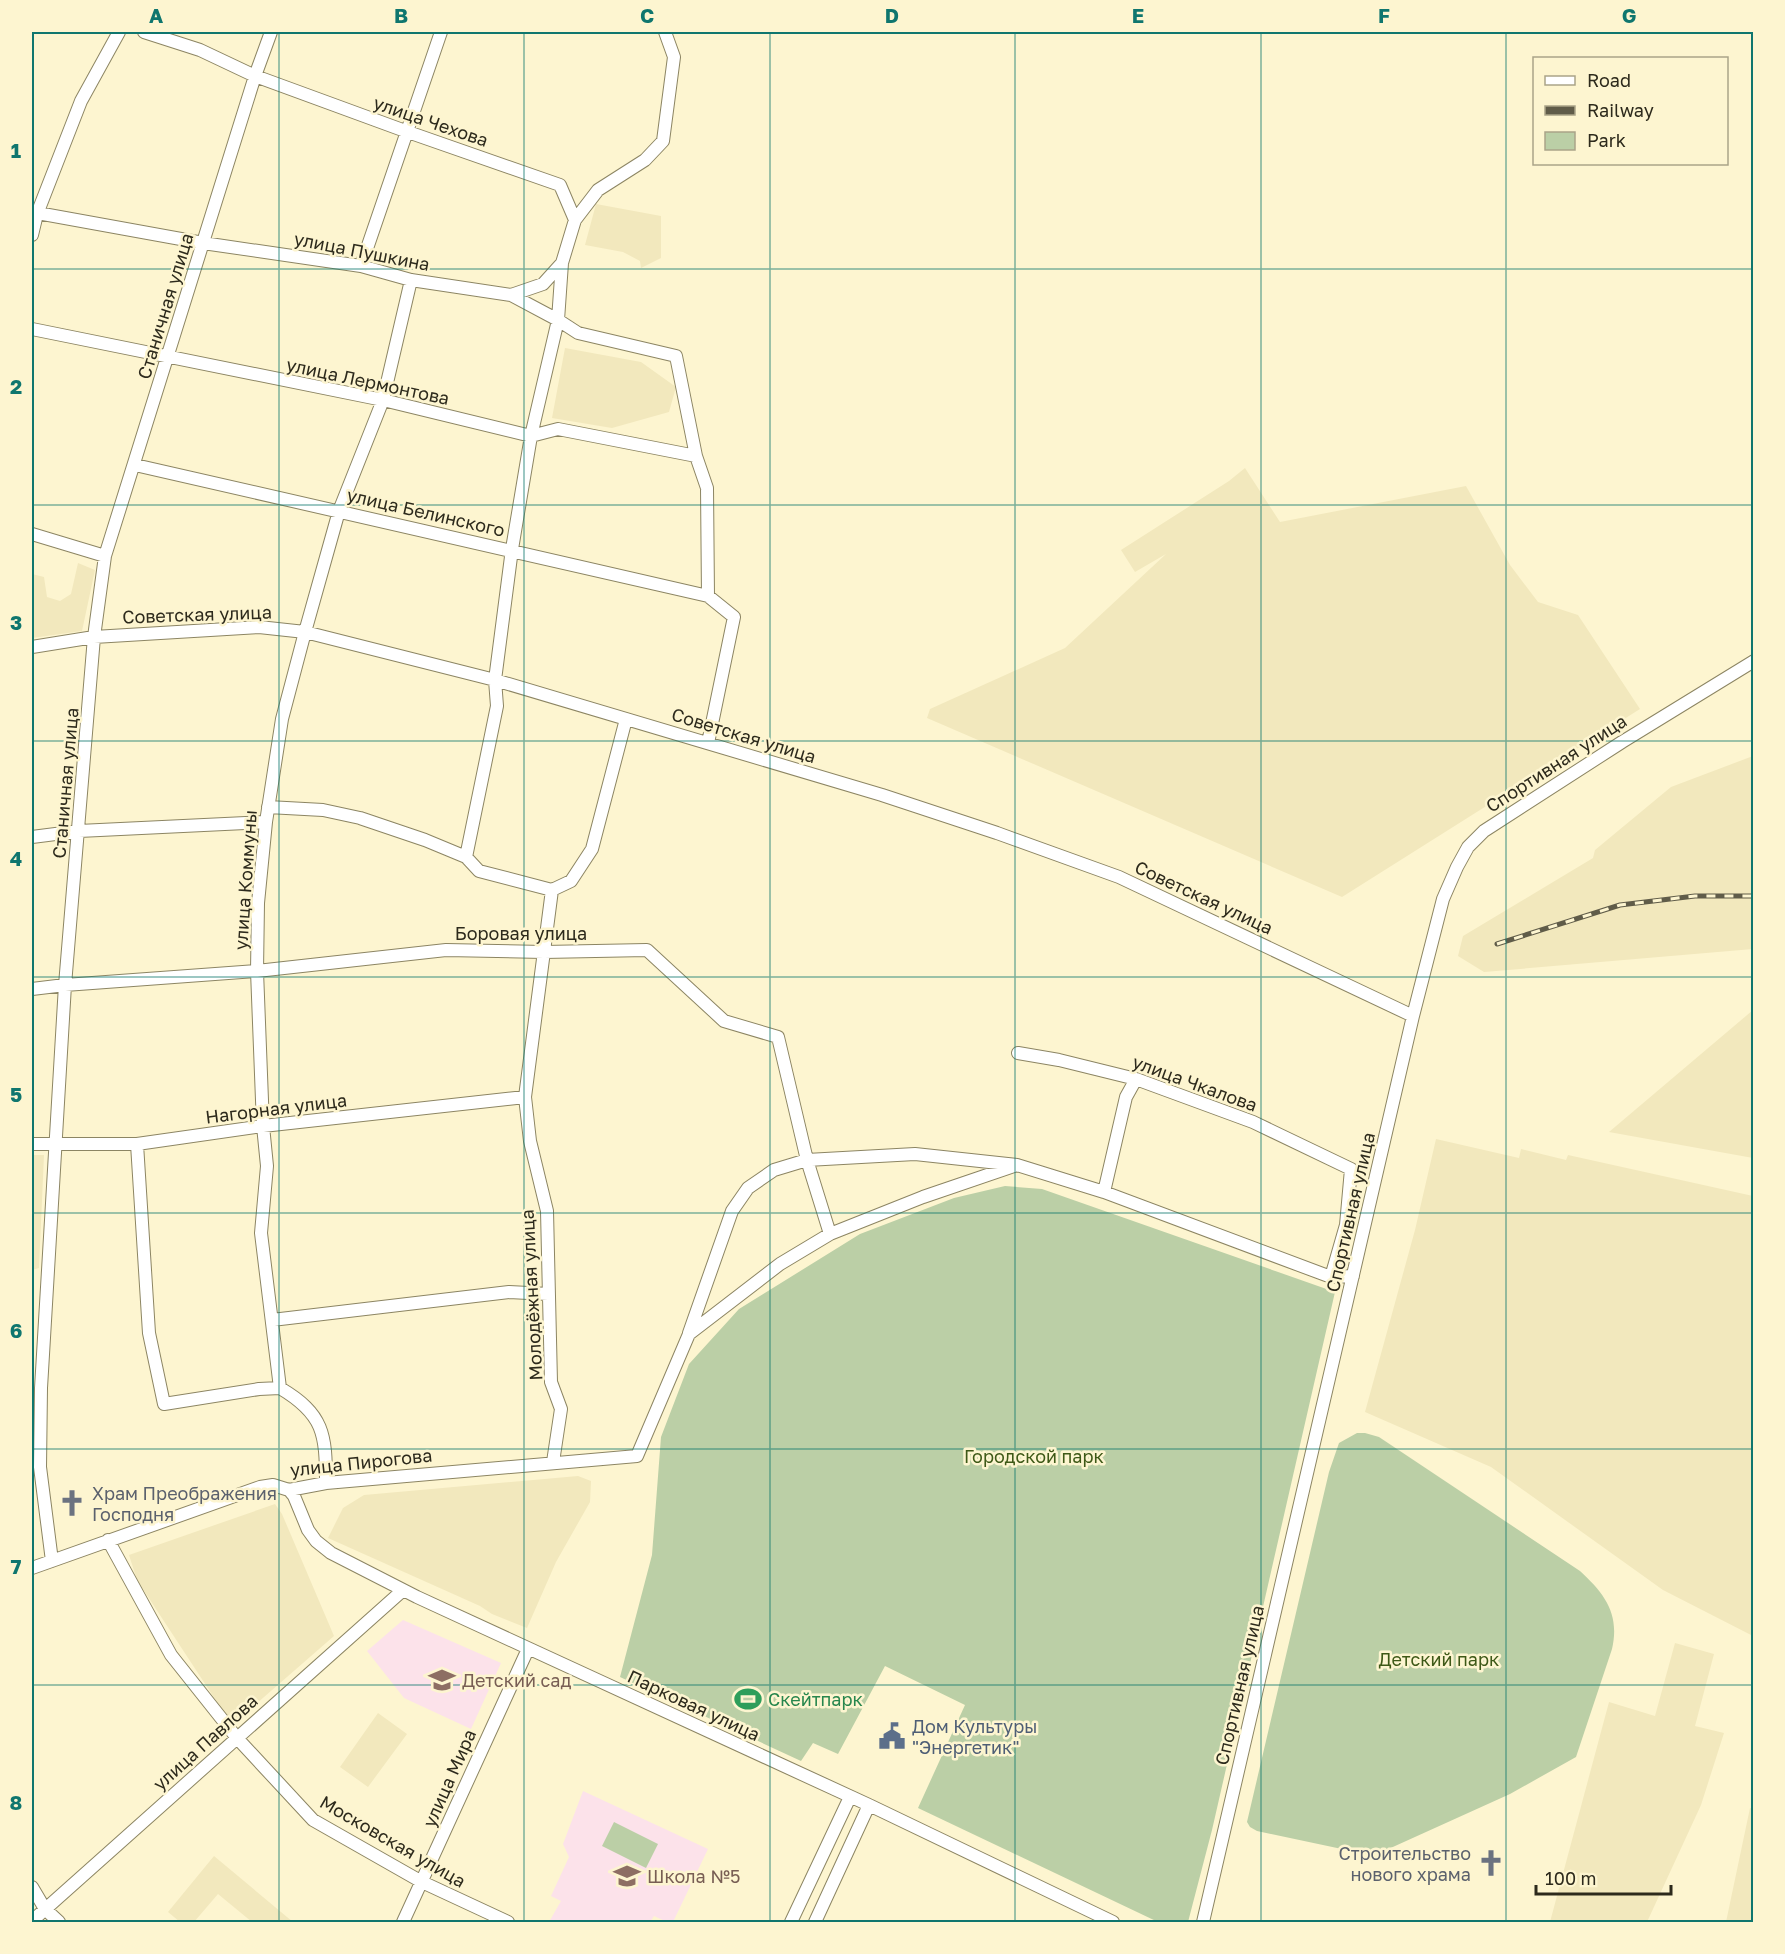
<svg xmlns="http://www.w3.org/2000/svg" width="1785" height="1954" font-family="'Golos Text',sans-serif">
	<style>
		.built { fill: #f2e8bd }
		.education { fill: #fce2ea }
		.green { fill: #bbcfa6 }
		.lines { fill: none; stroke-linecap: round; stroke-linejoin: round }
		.minor-casing { stroke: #8c8563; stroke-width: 14 }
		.minor { stroke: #fff; stroke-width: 12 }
		.rail-casing { stroke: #605c49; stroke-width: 5 }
		.rail { stroke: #fdf5d0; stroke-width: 3; stroke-dasharray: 9; stroke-linecap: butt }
		.grid { fill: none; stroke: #0f766e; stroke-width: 1.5; stroke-opacity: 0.55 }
		.labels { text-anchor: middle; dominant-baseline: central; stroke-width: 5; stroke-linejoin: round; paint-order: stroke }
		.street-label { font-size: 18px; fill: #2d2a1c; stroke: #fdf5d0 }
		.park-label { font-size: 18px; fill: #3e5917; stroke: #fdf5d0 }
		.worship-label { font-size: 18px; fill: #5b616d; stroke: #fdf5d0; text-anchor: start }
		.education-label { font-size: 18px; fill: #785e54; stroke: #fdf5d0; text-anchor: start }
		.leisure-label { font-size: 18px; fill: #27864d; stroke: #fdf5d0; text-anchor: start }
		.service-label { font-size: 18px; fill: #4e5e75; stroke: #fdf5d0; text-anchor: start }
		.neatline { fill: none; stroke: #0f766e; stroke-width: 2 }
		.grid-label { font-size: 20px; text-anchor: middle; font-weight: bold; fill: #0f766e }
	</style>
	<rect width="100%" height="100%" fill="#fdf5d0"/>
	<!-- built -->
	<path class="built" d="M596 204 661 216V258L641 268 640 261 623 252 585 245Z
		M565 348 641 362 676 387 669 412 612 428 552 418Z
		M1245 468 1280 522 1466 486 1510 565 1538 602 1578 615 1640 709 1342 897 927 718 930 709 1065 648 1166 554 1135 572 1121 550 1229 481Z
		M78 563 95 570 82 631 32 638V574L44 577 47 597 60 601 71 594Z
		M1753 756V949L1484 972 1458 956 1463 936 1593 858 1595 850 1671 787Z
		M1753 1010V1158L1609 1132Z
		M1436 1139 1519 1158 1521 1149 1566 1160 1568 1155 1753 1196V1636L1663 1590 1491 1467 1365 1412 1415 1230Z
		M32 1155H44L39 1268 32 1270Z
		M578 1476 591 1481 590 1502 556 1562 527 1628 492 1614 480 1606 328 1538 343 1508 364 1495Z
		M275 1504 282 1514 334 1636 232 1725 137 1580 129 1555Z
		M1675 1643 1714 1654 1695 1726 1724 1733 1701 1805 1647 1922H1550L1609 1702 1655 1716Z
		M378 1713 407 1734 368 1787 340 1767Z
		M1750 1808 1754 1809 1753 1922H1726Z
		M214 1856 293 1922H252L218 1894 194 1922H180L168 1912Z"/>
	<!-- education -->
	<path class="education" d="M403 1620 501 1663 471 1729 404 1698 367 1651Z
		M583 1791 708 1849 673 1922H667L654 1916 650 1922H549L561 1901 551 1896 569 1857 563 1844Z"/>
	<!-- green -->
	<path class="green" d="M1005 1186 1042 1189 1335 1292 1212 1830 1188 1922H1158L918 1808 965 1705 885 1666 838 1754 813 1743 801 1761 620 1677 652 1555 661 1437 689 1364 739 1309 860 1234 954 1198Z
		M1357 1433H1365L1379 1437 1580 1571C1605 1594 1620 1614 1612 1649L1576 1757 1510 1794 1384 1851 1370 1855 1257 1831 1250 1827 1247 1822 1329 1472 1339 1443Z
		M614 1822 658 1844 646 1868 602 1846Z"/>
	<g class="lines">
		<defs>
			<path id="minor" d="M144 32 200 50 255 76 408 132 560 185 575 220 598 190 645 160 663 141 674 57 665 32
				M32 212 203 243 361 266 411 280 511 295 558 320 578 333 676 356 696 456 707 488 708 596 734 617 708 743
				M32 235 37 214 81 101 119 32
				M361 266 441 32
				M511 295 543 284 562 263
				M32 329 383 400 531 436 558 429 696 456
				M135 465 708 596
				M32 534 105 556
				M32 647 94 637 259 627 305 632 495 680 882 795 997 833 1119 877 1413 1016
				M268 807 323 810 360 818 425 840 466 857 479 871 552 890
				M32 837 79 831 266 822
				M466 857 497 706 495 680 512 549 531 436 558 320 562 263 575 220
				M552 890 525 1097 530 1141 547 1211 551 1382 561 1409 553 1462
				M552 890 571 881 592 849 626 719
				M32 989 65 985 257 971 446 950 544 952 647 950 724 1021 778 1037 807 1160 830 1234
				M1018 1053 1059 1060 1136 1079 1253 1122 1351 1169 1346 1225 1331 1277
				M32 1144H137L263 1126 525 1097
				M137 1144 149 1333 164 1404 259 1389 280 1388
				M1104 1192 1126 1097 1136 1079
				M272 1320 509 1292 548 1294
				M689 1333 732 1211 748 1188 774 1170 807 1160 915 1154 1017 1165 1104 1192 1331 1277 1353 1276
				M326 1483C326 1434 324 1414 280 1388L261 1233 267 1166 263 1126 257 971 258 903 266 822 282 719 305 632 339 511 383 400 411 280
				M289 1490 294 1496 308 1530 316 1541 331 1553 417 1597 869 1805 1113 1922
				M108 1540 171 1655 237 1738 313 1820 422 1882 508 1922
				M52 1561 40 1467 41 1388 65 985 94 637 105 556 255 76 271 32
				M32 1568 260 1487 273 1485 289 1490 326 1483 637 1456 689 1334 780 1264 830 1234 923 1197 1017 1165
				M32 1887 45 1909 59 1922
				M32 1921 402 1591
				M403 1922 528 1649
				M791 1922 850 1797
				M815 1922 869 1805
				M1203 1922 1413 1016 1443 899 1457 867 1468 847 1484 831 1622 742 1754 661"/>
		</defs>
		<!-- minor casing -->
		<use href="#minor" class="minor-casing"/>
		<!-- minor -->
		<use href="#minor" class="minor"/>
		<defs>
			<path id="rail" d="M1497 944 1620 905 1695 896H1754"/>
		</defs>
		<!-- rail casing -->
		<use href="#rail" class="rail-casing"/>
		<!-- rail -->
		<use href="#rail" class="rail"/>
	</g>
	<!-- grid -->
	<path class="grid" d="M279 32V1922M524 32V1922M770 32V1922M1015 32V1922M1261 32V1922M1506 32V1922M32 269H1754M32 505H1754M32 741H1754M32 977H1754M32 1213H1754M32 1449H1754M32 1685H1754"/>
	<!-- icons -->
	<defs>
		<symbol id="church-bare" viewBox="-9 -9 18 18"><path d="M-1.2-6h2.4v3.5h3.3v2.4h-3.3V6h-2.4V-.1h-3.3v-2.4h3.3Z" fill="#6b7280" stroke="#fdf5d0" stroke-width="2.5" paint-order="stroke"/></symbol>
		<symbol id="school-bare" viewBox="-9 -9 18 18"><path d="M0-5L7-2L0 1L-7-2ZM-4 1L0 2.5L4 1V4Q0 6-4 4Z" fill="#8d6e63" stroke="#fdf5d0" stroke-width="2.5" paint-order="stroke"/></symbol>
		<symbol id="stadium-bare" viewBox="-9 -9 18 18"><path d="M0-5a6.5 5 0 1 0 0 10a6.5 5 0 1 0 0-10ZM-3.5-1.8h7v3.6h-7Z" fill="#2e9e5b" stroke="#fdf5d0" stroke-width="2.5" paint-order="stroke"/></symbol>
		<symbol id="civic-bare" viewBox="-9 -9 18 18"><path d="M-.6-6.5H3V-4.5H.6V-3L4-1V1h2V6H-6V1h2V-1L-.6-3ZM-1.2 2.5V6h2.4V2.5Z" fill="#5c6f8a" stroke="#fdf5d0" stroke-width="2.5" paint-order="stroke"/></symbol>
	</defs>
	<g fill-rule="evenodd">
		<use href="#church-bare" x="53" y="1484" width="38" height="38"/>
		<use href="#school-bare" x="423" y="1661" width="38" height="38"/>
		<use href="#stadium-bare" x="729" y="1680" width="38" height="38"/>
		<use href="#civic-bare" x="873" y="1717" width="38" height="38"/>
		<use href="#church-bare" x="1472" y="1844" width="38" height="38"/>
		<use href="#school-bare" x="608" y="1857" width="38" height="38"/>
	</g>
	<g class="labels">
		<!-- street labels -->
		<g class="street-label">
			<text transform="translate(431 121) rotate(19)">улица Чехова</text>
			<text transform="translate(362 251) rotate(11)">улица Пушкина</text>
			<text transform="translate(165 306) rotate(-73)">Станичная улица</text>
			<text transform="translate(368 381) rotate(12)">улица Лермонтова</text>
			<text transform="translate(426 512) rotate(13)">улица Белинского</text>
			<text transform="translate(197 614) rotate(-2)">Советская улица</text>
			<text transform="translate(744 735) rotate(17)">Советская улица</text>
			<text transform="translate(1556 763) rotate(-33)">Спортивная улица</text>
			<text transform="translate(65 783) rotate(-85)">Станичная улица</text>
			<text transform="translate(245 880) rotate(-86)">улица Коммуны</text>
			<text transform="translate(1204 897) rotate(25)">Советская улица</text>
			<text x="521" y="933">Боровая улица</text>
			<text transform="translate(1195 1083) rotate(20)">улица Чкалова</text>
			<text transform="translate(276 1108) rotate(-7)">Нагорная улица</text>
			<text transform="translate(1350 1212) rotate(-77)">Спортивная улица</text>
			<text transform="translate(531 1295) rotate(-93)">Молодёжная улица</text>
			<text transform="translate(361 1462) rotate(-6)">улица Пирогова</text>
			<text transform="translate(1239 1685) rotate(-77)">Спортивная улица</text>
			<text transform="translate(694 1705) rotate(25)">Парковая улица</text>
			<text transform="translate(205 1742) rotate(-42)">улица Павлова</text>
			<text transform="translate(449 1778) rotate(-66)">улица Мира</text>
			<text transform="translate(393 1841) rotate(30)">Московская улица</text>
		</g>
		<!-- park labels -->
		<g class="park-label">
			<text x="1034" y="1456">Городской парк</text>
			<text x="1439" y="1659">Детский парк</text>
		</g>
		<!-- worship labels -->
		<g class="worship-label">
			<text x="92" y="1493">Храм Преображения<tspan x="92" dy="21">Господня</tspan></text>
			<text x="1471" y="1853" text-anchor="end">Строительство<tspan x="1471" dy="21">нового храма</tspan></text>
		</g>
		<!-- education labels -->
		<g class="education-label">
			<text x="462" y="1680">Детский сад</text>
			<text x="647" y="1876">Школа №5</text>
		</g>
		<!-- leisure labels -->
		<g class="leisure-label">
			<text x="768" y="1699">Скейтпарк</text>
		</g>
		<!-- service labels -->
		<g class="service-label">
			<text x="912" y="1726">Дом Культуры<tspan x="912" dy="21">"Энергетик"</tspan></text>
		</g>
	</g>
	<!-- border -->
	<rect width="1785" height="1954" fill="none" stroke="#fdf5d0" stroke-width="66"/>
	<!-- legend -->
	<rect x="1533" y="57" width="195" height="108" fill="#fdf5d0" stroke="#aaa488" stroke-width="1.5"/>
	<rect x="1545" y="76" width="30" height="9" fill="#ffffff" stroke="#aaa488" stroke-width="1.5"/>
	<text x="1587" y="87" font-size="18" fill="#2d2a1c">Road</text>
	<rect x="1545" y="106" width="30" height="9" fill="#605c49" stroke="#aaa488" stroke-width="1.5"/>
	<text x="1587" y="117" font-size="18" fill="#2d2a1c">Railway</text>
	<rect x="1545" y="132" width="30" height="18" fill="#bbcfa6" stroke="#aaa488" stroke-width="1.5"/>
	<text x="1587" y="147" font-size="18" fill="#2d2a1c">Park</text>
	<!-- scale -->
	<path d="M1536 1885v9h135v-9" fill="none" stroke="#2d2a1c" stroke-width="3"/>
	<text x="1545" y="1885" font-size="18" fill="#2d2a1c" stroke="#fdf5d0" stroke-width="4.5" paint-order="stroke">100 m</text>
	<rect x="33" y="33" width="1719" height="1888" class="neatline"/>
	<g class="grid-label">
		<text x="156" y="23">A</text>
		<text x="401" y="23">B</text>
		<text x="647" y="23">C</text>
		<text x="892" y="23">D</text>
		<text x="1138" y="23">E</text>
		<text x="1384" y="23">F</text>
		<text x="1629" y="23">G</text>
		<text x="16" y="158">1</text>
		<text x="16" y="394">2</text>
		<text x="16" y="630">3</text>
		<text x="16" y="866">4</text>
		<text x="16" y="1102">5</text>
		<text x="16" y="1338">6</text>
		<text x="16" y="1574">7</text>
		<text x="16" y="1810">8</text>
	</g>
</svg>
